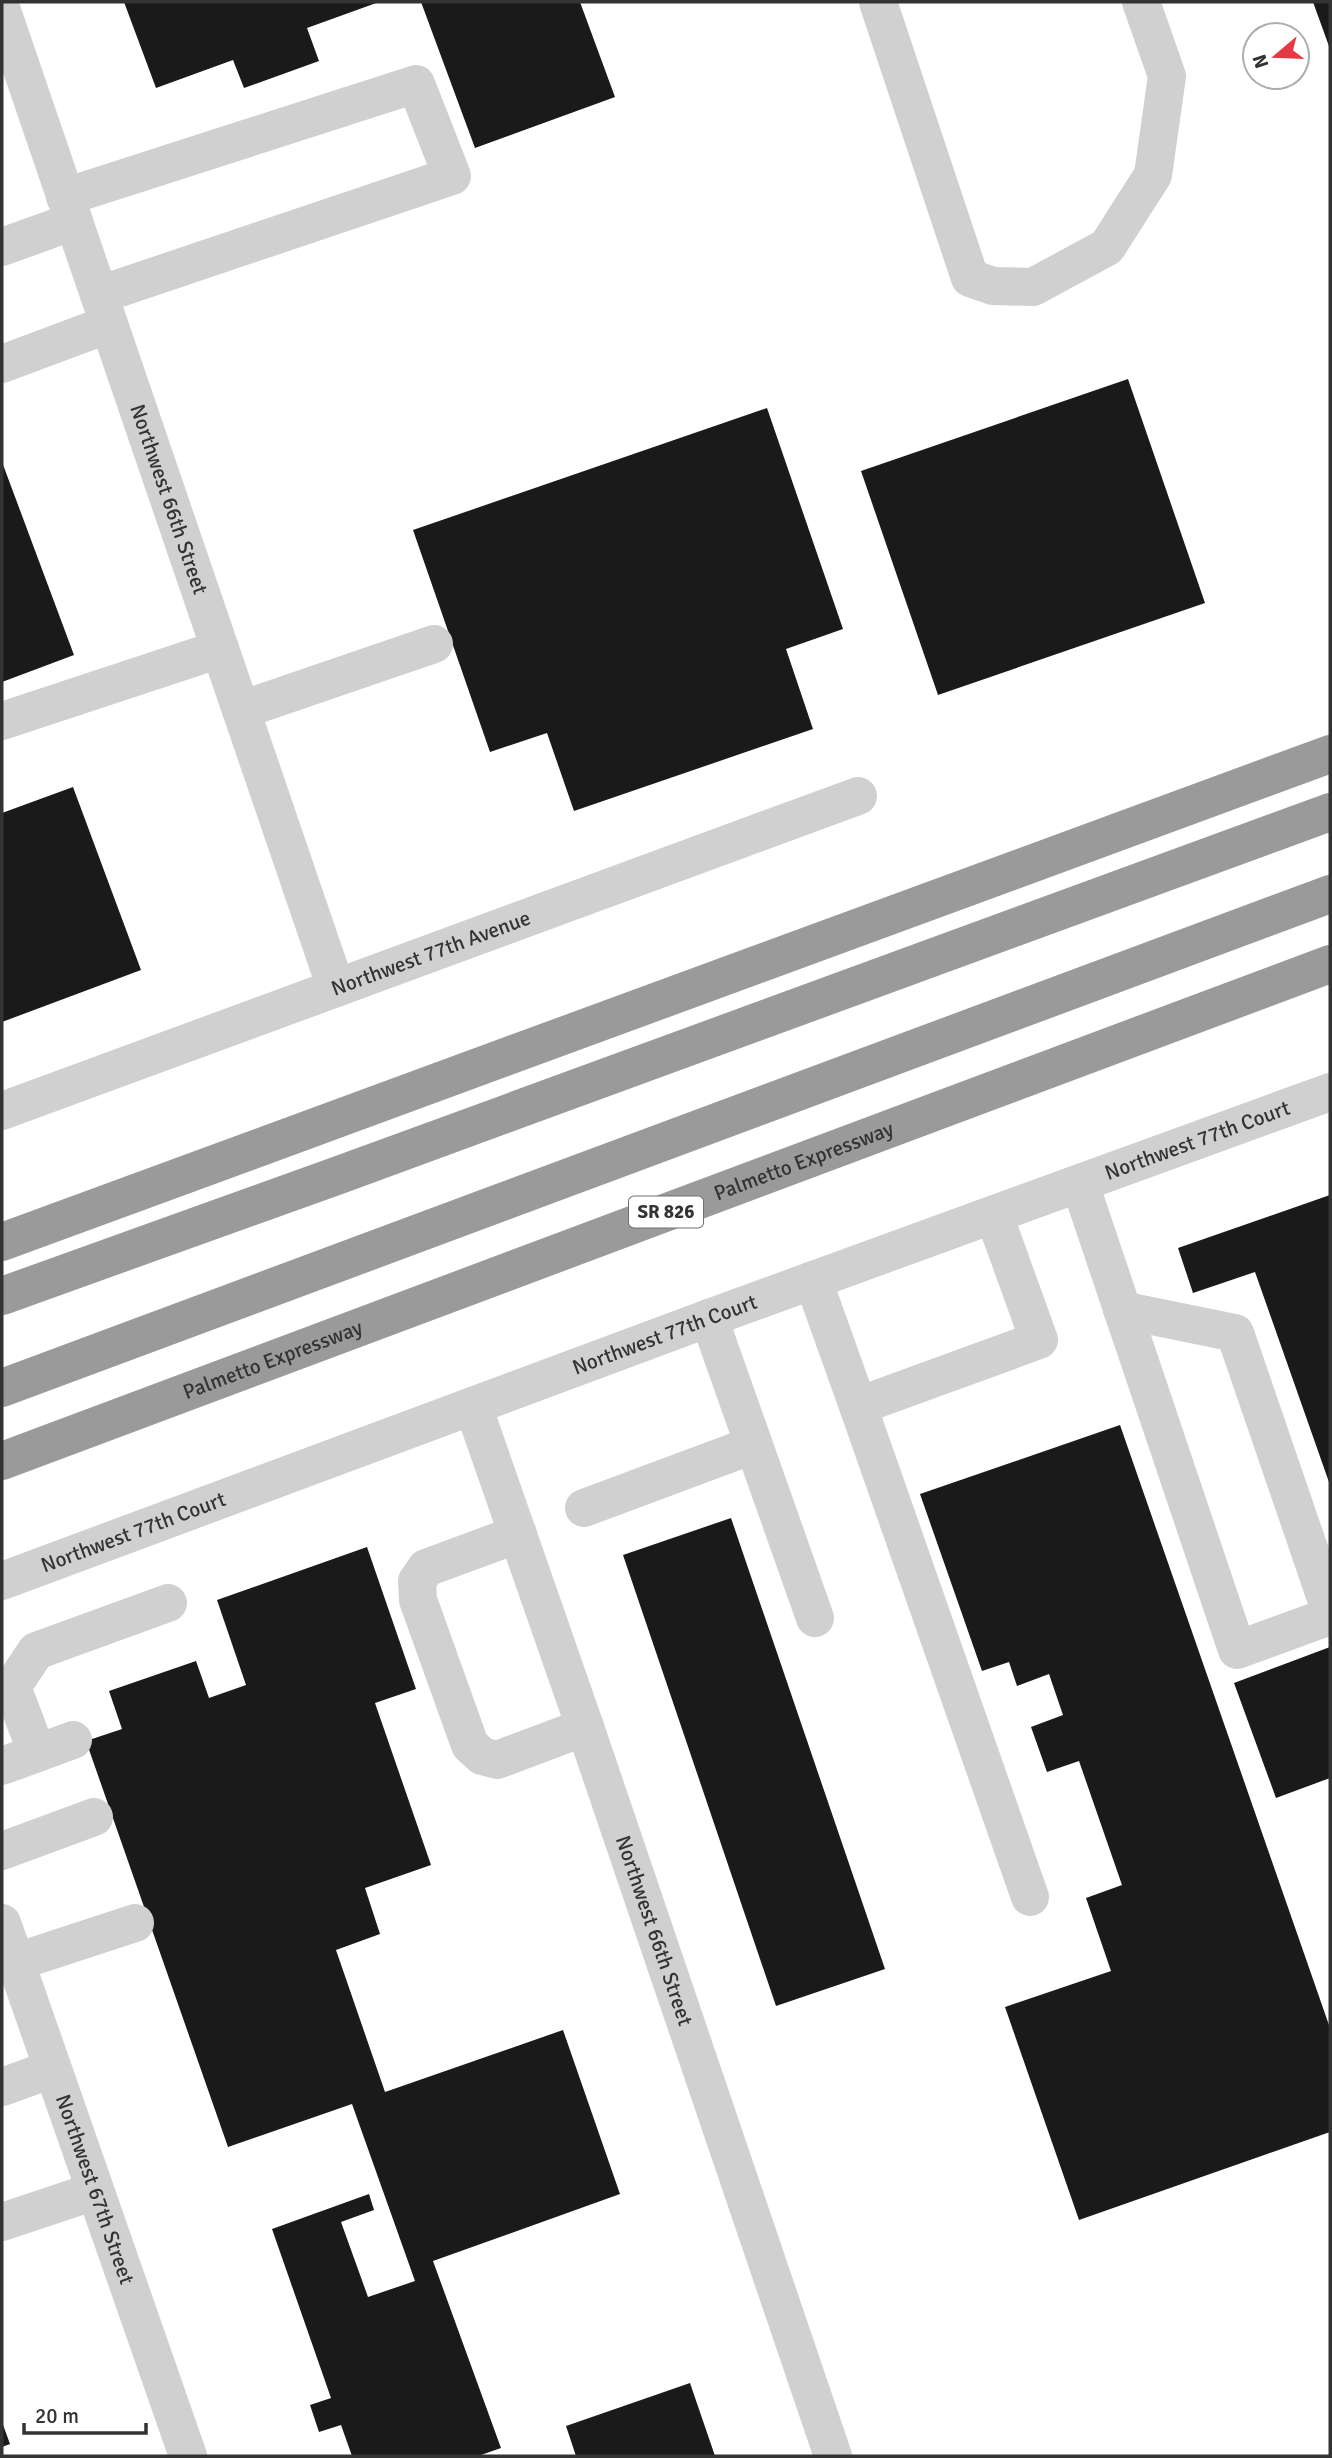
<svg xmlns="http://www.w3.org/2000/svg" width="1332" height="2458" font-family="Signika,sans-serif">
	<style>
		.building { fill: #1a1a1a }
		.lines { fill: none; stroke-linecap: round; stroke-linejoin: round }
		.minor { stroke: #d0d0d0; stroke-width: 38 }
		.highway { stroke: #9a9a9a; stroke-width: 38 }
		.labels { text-anchor: middle; dominant-baseline: central; stroke-width: 7; stroke-linejoin: round; paint-order: stroke }
		.shield { fill: #fff; stroke: #707070; stroke-width: 2 }
		.shield-label { font-size: 19px; font-weight: bold; fill: #333 }
		.street-label { font-size: 21px; fill: #333; stroke: #fff }
	</style>
	<rect width="100%" height="100%" fill="#fff"/>
	<!-- building -->
	<path class="building" d="M124 2H379L307 28 319 61 244 88 233 60 156 88Z
		M421 2H580L615 97 475 148Z
		M1313 2H1330V49Z
		M1128 379 1205 603 938 695 861 471Z
		M767 408 843 629 786 649 813 729 574 811 547 733 490 752 413 530Z
		M2 462 74 655 2 682Z
		M73 787 141 970 2 1022V813Z
		M1330 1195V1485L1255 1272 1193 1293 1178 1248Z
		M1120 1425 1330 2028V2132L1079 2220 1005 2007 1111 1971 1086 1898 1122 1885 1079 1761 1047 1772 1031 1727 1063 1715 1049 1674 1017 1686 1009 1662 982 1671 920 1494Z
		M731 1518 885 1969 776 2006 623 1555Z
		M367 1547 416 1689 375 1703 431 1865 365 1888 380 1934 336 1950 385 2092 563 2030 620 2194 433 2261 501 2448 478 2456H352L341 2425 319 2432 310 2405 331 2398 272 2229 369 2194 374 2210 341 2222 368 2297 415 2281 352 2104 228 2147 86 1741 122 1729 109 1691 196 1661 209 1698 246 1685 217 1600Z
		M1330 1647V1778L1276 1798 1234 1683Z
		M690 2383 715 2456H576L566 2426Z
		M2 2422 10 2444 2 2447Z"/>
	<g class="lines">
		<!-- minor -->
		<g class="minor">
			<path d="M878 2 970 278 993 286 1033 287 1107 247 1153 175 1167 76 1141 2"/>
			<path id="s1" d="M2 11 336 988"/>
			<path d="M65 197 416 84 452 176 99 295"/>
			<path d="M2 247 74 221"/>
			<path d="M2 364 109 324"/>
			<path d="M241 710 434 644"/>
			<path d="M2 721 220 649"/>
			<path id="s2" d="M2 1111 858 796"/>
			<path d="M1080 1184 1237 1650 1330 1616"/>
			<path d="M813 1280 858 1406 1039 1340 994 1215"/>
			<path d="M1122 1310 1235 1333 1330 1610"/>
			<path d="M709 1318 815 1618"/>
			<path id="s3" d="M473 1406 585 1727 833 2456"/>
			<path d="M858 1406 1030 1897"/>
			<path d="M584 1508 753 1445"/>
			<path d="M518 1534 426 1568 417 1581 418 1600 470 1745 482 1756 497 1760 585 1727"/>
			<path id="s4" d="M2 1581 709 1318 1330 1092"/>
			<path d="M37 1753 12 1687 36 1651 168 1603"/>
			<path d="M2 1766 73 1740"/>
			<path d="M2 1851 94 1817"/>
			<path id="s5" d="M2 1923 188 2456"/>
			<path d="M16 1962 135 1923"/>
			<path d="M2 2087 52 2069"/>
			<path d="M2 2222 95 2191"/>
		</g>
		<!-- highway -->
		<g class="highway">
			<path d="M2 1242 1330 754"/>
			<path d="M2 1296 339 1175 1330 812"/>
			<path d="M2 1388 1330 894"/>
			<path id="s6" d="M2 1461 1330 964"/>
		</g>
	</g>
	<g class="labels">
		<!-- shield labels -->
		<rect class="shield" x="629" y="1196.5" width="74" height="31" rx="5"/>
		<g class="shield-label">
			<text x="666" y="1212">SR 826</text>
		</g>
		<!-- street labels -->
		<g class="street-label">
			<text stroke="none"><textPath href="#s1" startOffset="516">Northwest 66th Street</textPath></text>
			<text stroke="none"><textPath href="#s2" startOffset="457">Northwest 77th Avenue</textPath></text>
			<text stroke="none"><textPath href="#s4" startOffset="1274">Northwest 77th Court</textPath></text>
			<text stroke="none"><textPath href="#s6" startOffset="856">Palmetto Expressway</textPath></text>
			<text stroke="none"><textPath href="#s4" startOffset="707">Northwest 77th Court</textPath></text>
			<text stroke="none"><textPath href="#s6" startOffset="289">Palmetto Expressway</textPath></text>
			<text stroke="none"><textPath href="#s4" startOffset="140">Northwest 77th Court</textPath></text>
			<text stroke="none"><textPath href="#s3" startOffset="555">Northwest 66th Street</textPath></text>
			<text stroke="none"><textPath href="#s5" startOffset="282">Northwest 67th Street</textPath></text>
		</g>
	</g>
	<!-- border -->
	<rect width="1332" height="2458" fill="none" stroke="#333333" stroke-width="7"/>
	<!-- north arrow -->
	<g transform="translate(1276 56) rotate(251)"><circle r="33" fill="#ffffff" stroke="#adadad" stroke-width="2"/>
	<path d="M0-5L12 26L0 18L-12 26Z" fill="#e63946"/>
	<text y="-10" font-size="19" font-weight="bold" text-anchor="middle" fill="#333333">N</text>
	</g>
	<!-- scale -->
	<path d="M24 2423v10h122v-10" fill="none" stroke="#333333" stroke-width="3.5"/>
	<text x="35" y="2423" font-size="21" fill="#333333" stroke="#ffffff" stroke-width="5" paint-order="stroke">20 m</text>
</svg>
